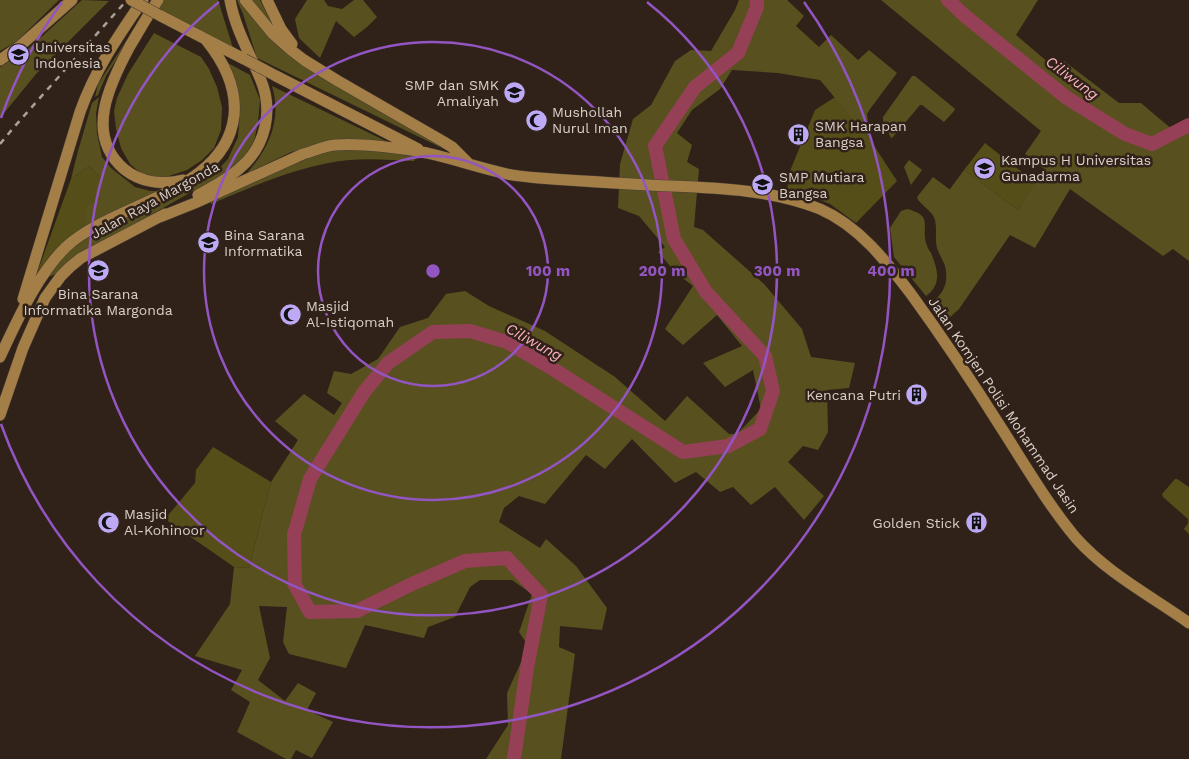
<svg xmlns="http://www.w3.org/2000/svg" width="1189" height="759" font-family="'Work Sans',sans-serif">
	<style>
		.green { fill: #564e19 }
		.forest { fill: #58511f }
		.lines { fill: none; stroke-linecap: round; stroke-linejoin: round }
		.river { stroke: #954056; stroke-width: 14 }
		.major-casing { stroke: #493e37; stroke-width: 12 }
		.major { stroke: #a37e46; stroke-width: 11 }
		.rail { stroke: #aba099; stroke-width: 2.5; stroke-dasharray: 6 6; stroke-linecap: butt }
		.major-bridge-casing { stroke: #493e37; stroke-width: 12; stroke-linecap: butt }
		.major-bridge { stroke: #a37e46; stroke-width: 11 }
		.ring { fill: none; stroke: #9255c2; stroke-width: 2.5 }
		.labels { text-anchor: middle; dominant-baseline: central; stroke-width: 5; stroke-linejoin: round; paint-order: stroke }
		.poi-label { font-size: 14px; fill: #d9d0ca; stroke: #302219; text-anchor: start }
		.street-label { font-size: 14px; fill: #d9d0ca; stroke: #302219 }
		.water-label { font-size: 15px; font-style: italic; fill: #fbb1c0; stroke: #302219 }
		.centre { fill: #9255c2; stroke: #302219; stroke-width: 2.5 }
		.ring-label { font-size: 15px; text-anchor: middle; font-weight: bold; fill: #9255c2; stroke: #302219; stroke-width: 5; stroke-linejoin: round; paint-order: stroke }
	</style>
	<rect width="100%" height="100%" fill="#302219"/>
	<!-- green -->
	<path class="green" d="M835 97 871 141 897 181 856 223 830 204 812 197 787 190 790 171 815 110Z
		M985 143 1036 183 1018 210 964 170Z
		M89 166 101 178 100 199 85 229 32 287 71 179Z
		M213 447 271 482 249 568 234 567 165 519 195 483 196 470Z
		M1175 479H1177L1189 487V534L1184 529 1188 523V519L1163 497 1162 494Z"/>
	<!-- forest -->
	<path class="forest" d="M0 0H59L17 41 0 51Z
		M82 0 109 1 36 74 0 118V67L27 50Z
		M153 0 106 76 98 95 95 97 98 84Z
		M163 0H218L233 48 158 8Z
		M237 0H239L261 26 444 149 257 58 243 14Z
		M251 0H260L276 31Z
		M307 0H324L328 6 342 9 354 0H363L377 17 367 27 354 37 336 21 320 58 299 38 295 19Z
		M739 0H787L804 16 796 26 819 47 831 35 858 60 869 50 897 73 870 109 867 114 868 122 871 141 820 80 778 73 732 70 720 89 692 110 677 133 692 145 687 162 699 169 694 227 703 230 764 284 802 329 811 357 855 363 849 388 827 390 828 432 818 450 803 446 788 462 824 496 804 520 775 487 751 505 733 487 720 492 696 472 675 483 632 439 605 469 586 455 545 504 519 496 504 508 499 522 540 548 546 539 576 566 607 608 602 630 560 626 559 647 575 654 561 759H486L508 725 507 693 523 658 527 644 519 632 532 594 512 580H480L470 587 455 617 428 627 424 638 365 625 346 668 289 654 283 642 287 607 259 606 270 658 258 680 285 701 298 683 316 693 307 710 333 722 312 758 296 750 291 759H286L237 732 250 702 231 690 242 670 195 656 230 604 234 567 249 568 271 482 298 440 275 421 304 394 334 415 342 403 327 393 334 371 351 374 378 359 400 327 428 318 446 294 465 291 489 306 545 331 615 377 665 421 687 396 729 434H737L761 409 753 370 725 387 703 363 742 346 717 315 683 345 665 329 693 286 676 273 658 252 665 247 639 216 618 208 620 164 633 119 651 105 675 61 691 50 711 51 735 10Z
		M881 0H1038L1016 35 1056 69 1064 61 1119 103H1141L1174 131 1189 127V261L1173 249 1163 256 1070 189 1035 248 1010 235 959 309 946 321 932 303C944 292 949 283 945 266 943 260 939 254 937 248 934 237 939 223 932 214 928 209 922 205 918 200L917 197 933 177 949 189H950L964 170 1018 210 1044 169 1025 154 1041 131Z
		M154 33 201 57 209 69 217 87 222 107 221 130 214 148 202 160 187 170 163 178 144 176 130 164 121 148 116 129 114 111 117 98 128 74Z
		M226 62 250 75 260 100 258 123 254 141 242 161 225 173 140 221 101 244 65 270 46 278 71 248 100 230 194 185 215 173 228 159 238 137 240 112 237 91Z
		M912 76H915L954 108 955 110 944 122 922 105H920L893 137 891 138 883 121V117Z
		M272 86 390 143 335 142 291 152 246 174C264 155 278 129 275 102 275 96 273 91 272 86Z
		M99 97 96 113 97 134 102 157 111 168 135 187 150 191H163L85 229 86 206 100 199 94 190 101 178 89 166 71 179 78 151 92 103Z
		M353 148 418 156 414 161C393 160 371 158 349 160 301 165 255 185 211 204L210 201 274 171 323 152Z
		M909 160 922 170 911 185 904 167Z
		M907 209C934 216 921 225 926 243 927 247 929 250 931 253 938 270 942 284 926 296L894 257 890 228 901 211Z"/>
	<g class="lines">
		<!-- river -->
		<path class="river" d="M948 0 965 16 1067 98 1125 134 1152 144 1189 125
			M514 759 527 668 541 595 507 558 465 561 412 584 357 611 310 612 295 585 294 535 310 479 364 392 388 363 433 332 470 331 507 342 553 369 683 452 728 446 760 429 773 391 765 356 706 292 674 239 655 146 695 87 738 53 757 7V0"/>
		<defs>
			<path id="major" d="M158 0C148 15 139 31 130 46 110 83 84 135 124 169 141 183 163 185 183 180
				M245 0 273 34 291 50 304 60 338 81 444 142 452 147 469 164
				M267 0 281 29 292 44
				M159 15 244 59
				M0 60 20 46 72 0
				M276 76 418 149
				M198 195C212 187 228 179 240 168 266 146 274 110 260 78 249 52 235 28 230 0
				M160 217 195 203 303 154C314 151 324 146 335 145 361 143 401 148 427 153 454 159 480 168 507 174 517 176 528 177 539 178 582 181 626 184 670 186 719 188 773 190 820 209 859 226 886 261 911 294 943 338 973 383 1002 429 1025 465 1049 506 1076 538 1107 573 1151 596 1189 623
				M23 299 80 112C95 70 118 36 143 0
				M0 357C17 321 37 275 66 247 114 202 225 193 234 116 237 87 224 62 206 40
				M0 415 23 348 45 298 61 276 70 267 81 258 165 214"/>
		</defs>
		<!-- major casing -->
		<use href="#major" class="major-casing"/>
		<!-- major -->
		<use href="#major" class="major"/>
		<!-- rail -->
		<path class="rail" d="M0 144 15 126 127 0"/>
		<defs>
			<path id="major-bridge" d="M131 0 159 15
				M244 59 276 76"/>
		</defs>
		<!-- major-bridge casing -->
		<use href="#major-bridge" class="major-bridge-casing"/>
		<!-- major-bridge -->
		<use href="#major-bridge" class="major-bridge"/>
	</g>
	<!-- distance rings -->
	<g class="ring">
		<circle cx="433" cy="271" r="115"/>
		<circle cx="433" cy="271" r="229"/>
		<path d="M647 2A344 344 0 1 1 219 2"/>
		<path d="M1 118A458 458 0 0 1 62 2M804 2A458 458 0 1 1 1 424"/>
	</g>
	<!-- icons -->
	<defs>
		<symbol id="university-disc" viewBox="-11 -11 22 22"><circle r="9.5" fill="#bda9f5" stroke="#302219"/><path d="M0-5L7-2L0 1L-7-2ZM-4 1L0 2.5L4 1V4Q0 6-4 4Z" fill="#111"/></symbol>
		<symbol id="school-disc" viewBox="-11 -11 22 22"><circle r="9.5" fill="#bda9f5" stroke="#302219"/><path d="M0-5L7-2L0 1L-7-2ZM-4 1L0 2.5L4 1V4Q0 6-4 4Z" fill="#111"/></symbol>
		<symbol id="mosque-disc" viewBox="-11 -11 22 22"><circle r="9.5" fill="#bda9f5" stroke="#302219"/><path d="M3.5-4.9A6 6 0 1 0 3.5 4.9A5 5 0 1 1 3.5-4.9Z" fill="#111"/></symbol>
		<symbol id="building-disc" viewBox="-11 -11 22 22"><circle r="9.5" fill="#bda9f5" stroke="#302219"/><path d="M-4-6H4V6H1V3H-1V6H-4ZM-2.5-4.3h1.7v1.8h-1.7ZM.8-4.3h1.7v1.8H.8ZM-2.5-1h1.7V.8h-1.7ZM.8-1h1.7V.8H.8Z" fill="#111"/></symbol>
	</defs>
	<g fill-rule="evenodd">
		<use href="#university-disc" x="6" y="42" width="25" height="25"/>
		<use href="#school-disc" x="502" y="80" width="25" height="25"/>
		<use href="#mosque-disc" x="524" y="108" width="25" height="25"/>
		<use href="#building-disc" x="786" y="122" width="25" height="25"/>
		<use href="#university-disc" x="972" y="156" width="25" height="25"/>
		<use href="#school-disc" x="750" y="172" width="25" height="25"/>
		<use href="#university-disc" x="196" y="230" width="25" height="25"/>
		<use href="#university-disc" x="86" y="258" width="25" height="25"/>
		<use href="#mosque-disc" x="278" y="302" width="25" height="25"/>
		<use href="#building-disc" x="904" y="382" width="25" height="25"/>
		<use href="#mosque-disc" x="96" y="510" width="25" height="25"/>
		<use href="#building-disc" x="964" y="510" width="25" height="25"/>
	</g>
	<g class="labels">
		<!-- poi labels -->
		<g class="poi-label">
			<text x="35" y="47">Universitas<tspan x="35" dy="16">Indonesia</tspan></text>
			<text x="499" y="85" text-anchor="end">SMP dan SMK<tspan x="499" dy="16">Amaliyah</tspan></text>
			<text x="552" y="112">Mushollah<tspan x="552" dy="16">Nurul Iman</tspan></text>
			<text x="815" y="126">SMK Harapan<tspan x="815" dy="16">Bangsa</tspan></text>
			<text x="1001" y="160">Kampus H Universitas<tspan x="1001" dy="16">Gunadarma</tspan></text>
			<text x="779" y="177">SMP Mutiara<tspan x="779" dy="16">Bangsa</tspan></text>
			<text x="224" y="235">Bina Sarana<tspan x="224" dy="16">Informatika</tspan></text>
			<text x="98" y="294" text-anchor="middle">Bina Sarana<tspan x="98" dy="16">Informatika Margonda</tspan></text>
			<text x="306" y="306">Masjid<tspan x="306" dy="16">Al-Istiqomah</tspan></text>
			<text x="901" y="395" text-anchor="end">Kencana Putri</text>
			<text x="124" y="514">Masjid<tspan x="124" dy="16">Al-Kohinoor</tspan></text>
			<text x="960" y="523" text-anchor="end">Golden Stick</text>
		</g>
		<!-- street labels -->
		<g class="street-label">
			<text transform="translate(155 200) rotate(-29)">Jalan Raya Margonda</text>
			<text transform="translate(1004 405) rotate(56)">Jalan Komjen Polisi Mohammad Jasin</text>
		</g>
		<!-- water labels -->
		<g class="water-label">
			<text transform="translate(1072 78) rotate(37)">Ciliwung</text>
			<text transform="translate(534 342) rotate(29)">Ciliwung</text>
		</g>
	</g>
	<circle cx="433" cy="271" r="8" class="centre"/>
	<g class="ring-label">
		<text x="548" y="276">100 m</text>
		<text x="662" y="276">200 m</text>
		<text x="777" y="276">300 m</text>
		<text x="891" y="276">400 m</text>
	</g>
</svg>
